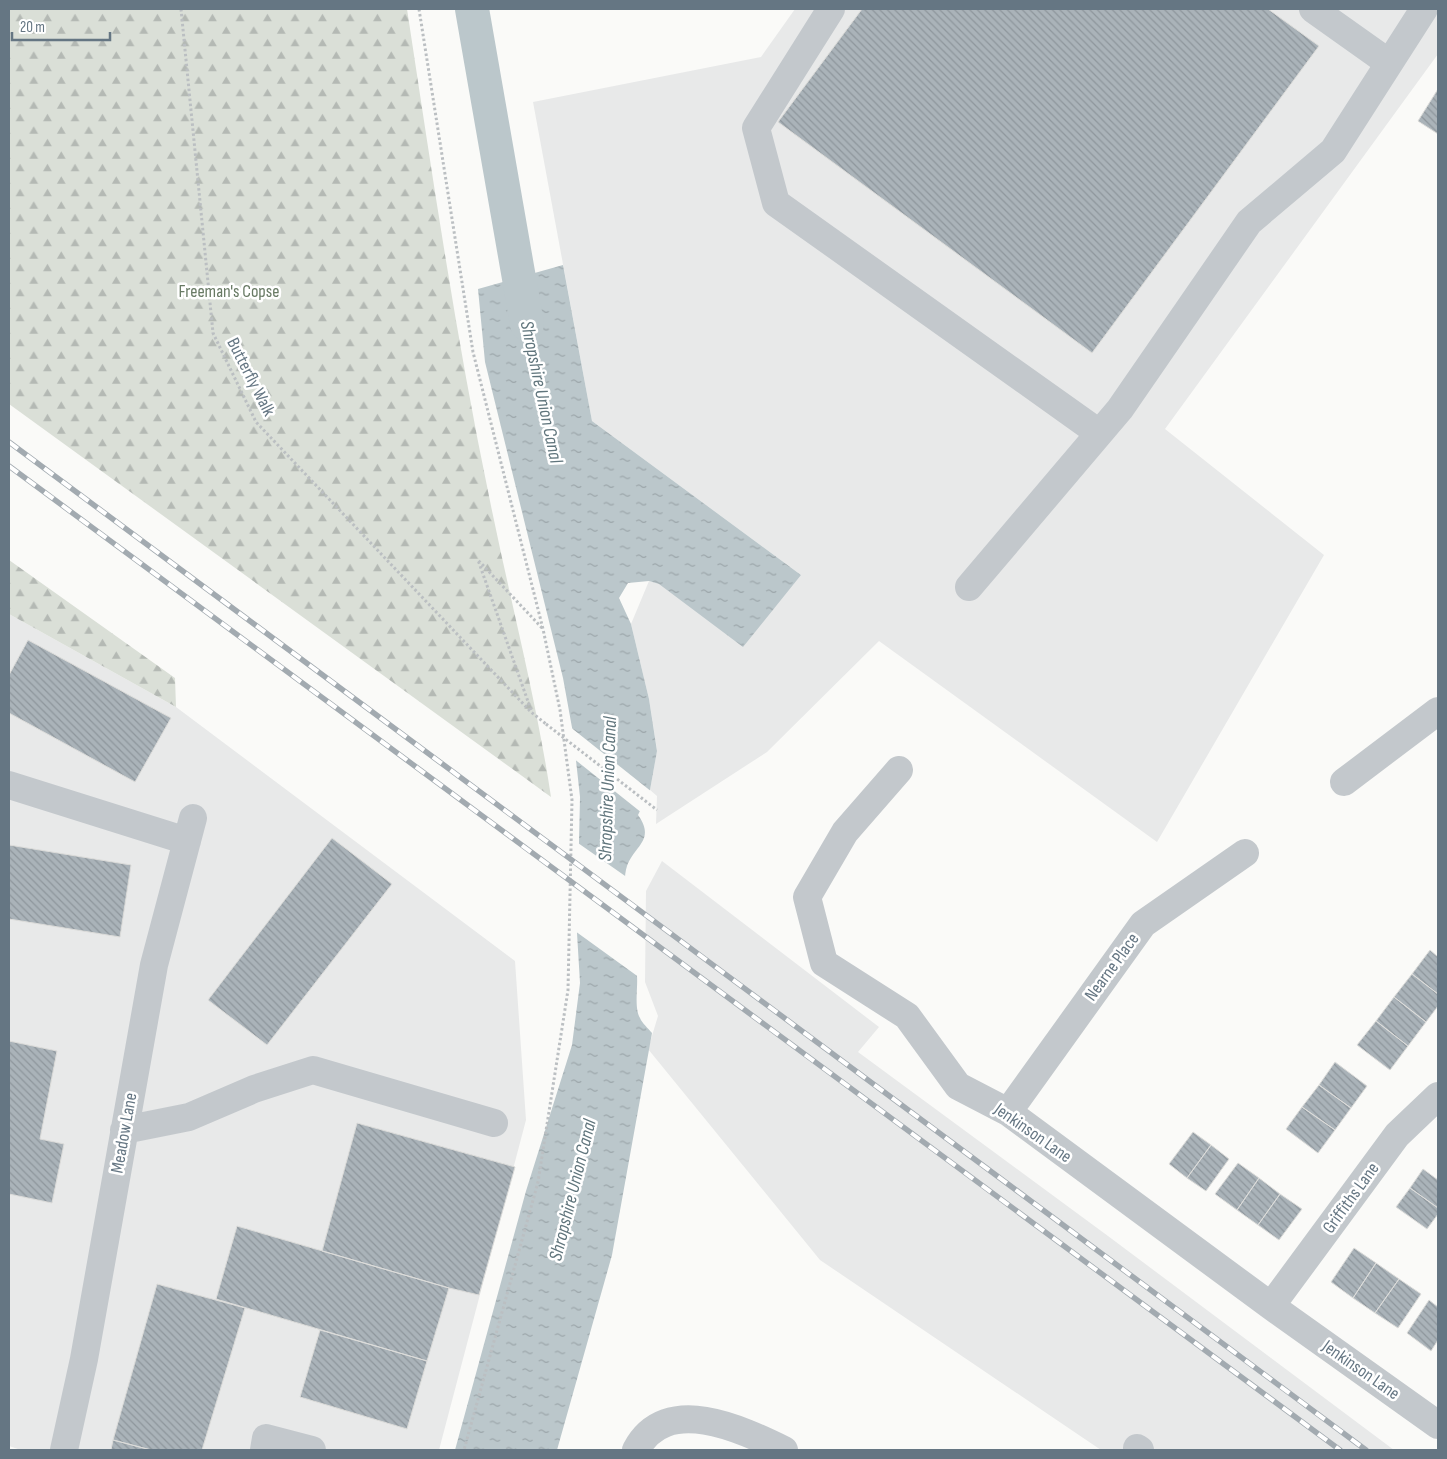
<svg xmlns="http://www.w3.org/2000/svg" width="1447" height="1459" font-family="'Sofia Sans Condensed',sans-serif">
	<style>
		.built { fill: #e8e9e9 }
		.forest { fill: url(#forest-firs) }
		.water { fill: url(#water-ripples) }
		.pier { fill: #fafaf8 }
		.lines { fill: none; stroke-linecap: round; stroke-linejoin: round }
		.canal { stroke: #bbc7cb; stroke-width: 34 }
		.building { fill: url(#building-back-hatch); stroke: #dcdcda }
		.path { stroke: #bbbfc2; stroke-width: 3; stroke-dasharray: 2.5 2.5; stroke-linecap: butt }
		.minor { stroke: #c3c8cc; stroke-width: 28 }
		.rail-casing { stroke: #a2aab0; stroke-width: 5.5 }
		.rail { stroke: #fff; stroke-width: 4; stroke-dasharray: 11; stroke-linecap: butt }
		.path-bridge { stroke: #bbbfc2; stroke-width: 3; stroke-dasharray: 2.5 2.5; stroke-linecap: butt }
		.labels { text-anchor: middle; dominant-baseline: central; stroke-width: 5; stroke-linejoin: round; paint-order: stroke }
		.park-label { font-size: 18px; fill: #687a64; stroke: #fff }
		.street-label { font-size: 18px; fill: #657683; stroke: #fff }
		.water-label { font-size: 19px; font-style: italic; fill: #60757c; stroke: #fff }
	</style>
	<defs>
		<pattern id="forest-firs" width="22" height="20" patternUnits="userSpaceOnUse" patternTransform="scale(1.25)"><rect width="22" height="20" fill="#dadfd7"/><path d="M5 1l3.5 6h-7zM16 11l3.5 6h-7z" fill="#b4b9b4"/></pattern>
		<pattern id="water-ripples" width="26" height="14" patternUnits="userSpaceOnUse" patternTransform="scale(1.25)"><rect width="26" height="14" fill="#bbc7cb"/><path d="M2 4q2-2 4 0t4 0M15 11q2-2 4 0t4 0" fill="none" stroke="#9ca6aa"/></pattern>
		<pattern id="building-back-hatch" width="6" height="6" patternUnits="userSpaceOnUse" patternTransform="scale(1.25)"><rect width="6" height="6" fill="#aab3b9"/><path d="M-1 5l2 2M0 0l6 6M5-1l2 2" fill="none" stroke="#8e969c"/></pattern>
	</defs>
	<rect width="100%" height="100%" fill="#fafaf8"/>
	<!-- built -->
	<path class="built" d="M795 9H1438V54L1165 429 1324 555 1157 842 879 641 767 752 656 824 657 796 650 790 657 750 649 699 631 624 649 581 659 584 801 575 592 421 533 102 761 57Z
		M9 614 176 707 515 961 526 1120 439 1450H21L9 1446Z
		M662 861 879 1027 858 1052 1108 1236 1394 1450H1101L820 1260 648 1049 658 1016 645 982 646 891Z"/>
	<!-- forest -->
	<path class="forest" d="M9 9H407C432 173 456 338 490 501 510 600 536 697 551 797L9 404Z
		M9 560 175 678 176 707 9 614Z"/>
	<!-- water -->
	<path class="water" d="M563 265 592 421 801 575 743 647 659 584 649 581 628 583 619 598 631 624 649 699 657 751 650 790 638 815C656 840 634 846 627 866 619 889 635 949 637 976 638 988 634 1008 640 1018 642 1023 648 1028 652 1033L612 1255 557 1450H455L526 1191 572 1045 580 983 577 933 580 797 573 733 563 678 485 362 478 289Z"/>
	<!-- pier -->
	<path class="pier" d="M569 726 652 792 642 813 573 758Z
		M578 843 628 878 640 978 575 931Z"/>
	<g class="lines">
		<!-- canal -->
		<path class="canal" d="M472 9 527 324"/>
	</g>
	<!-- building -->
	<path class="building" d="M862 9H1268L1319 46 1092 353 778 122Z
		M1438 89V134L1418 121Z
		M28 640 171 718 135 782 9 713V675Z
		M332 838 392 884 267 1045 208 1000Z
		M9 845 131 865 120 937 9 919Z
		M1430 950 1438 957V994L1412 974Z
		M1412 974 1438 994V1006L1426 1022 1394 997Z
		M1394 997 1426 1022 1408 1046 1376 1021Z
		M1376 1021 1408 1046 1390 1070 1357 1045Z
		M9 1041 57 1051 40 1139 64 1144 52 1203 9 1194Z
		M1335 1062 1367 1086 1351 1108 1319 1085Z
		M1319 1085 1351 1108 1335 1130 1302 1107Z
		M1302 1107 1335 1130 1318 1153 1286 1129Z
		M357 1123 515 1167 479 1295 449 1288 322 1251Z
		M1193 1132 1211 1145 1187 1178 1169 1164Z
		M1211 1145 1229 1159 1206 1191 1187 1178Z
		M1238 1163 1259 1178 1237 1210 1215 1194Z
		M1423 1169 1438 1180V1208L1410 1188Z
		M1259 1178 1280 1194 1258 1225 1237 1210Z
		M1410 1188 1438 1208V1214L1427 1229 1396 1207Z
		M1280 1194 1302 1209 1279 1240 1258 1225Z
		M237 1226 449 1288 427 1361 216 1299Z
		M1354 1248 1376 1263 1353 1298 1331 1282Z
		M1376 1263 1399 1279 1375 1313 1353 1298Z
		M1399 1279 1421 1294 1398 1328 1375 1313Z
		M157 1284 245 1308 202 1450H151L113 1440Z
		M1429 1300 1438 1307V1340L1431 1351 1407 1333Z
		M320 1330 427 1361 407 1429 300 1397Z
		M113 1440 151 1450H111Z"/>
	<g class="lines">
		<!-- path -->
		<path class="path" d="M181 9 213 333 256 422 531 712 546 724
			M419 9 473 352 543 629 560 710 572 800 568 990 538 1182 464 1450
			M531 710 478 560 543 629"/>
		<!-- minor -->
		<path class="minor" d="M831 9 756 128 776 203 1099 433
			M1313 9 1389 63
			M969 587 1120 409 1249 222 1333 151 1424 9
			M899 770 845 832 807 897 824 963 907 1016 958 1086 1008 1112 1271 1306 1438 1425
			M1344 782 1438 711
			M9 785 187 841
			M1008 1112 1143 924 1245 853
			M124 1130 189 1117 254 1089 313 1070 494 1123
			M1271 1306 1397 1135 1438 1096
			M1137 1448 1140 1450
			M64 1450 84 1359 154 965 193 818
			M264 1450 266 1438 312 1450
			M636 1450C666 1393 741 1429 784 1450"/>
		<defs>
			<path id="rail" d="M9 442 1366 1450
				M9 466 1340 1450"/>
		</defs>
		<!-- rail casing -->
		<use href="#rail" class="rail-casing"/>
		<!-- rail -->
		<use href="#rail" class="rail"/>
		<!-- path-bridge -->
		<path class="path-bridge" d="M546 724 657 810"/>
	</g>
	<g class="labels">
		<!-- park labels -->
		<g class="park-label">
			<text x="229" y="291">Freeman's Copse</text>
		</g>
		<!-- street labels -->
		<g class="street-label">
			<text transform="translate(251 377) rotate(63)">Butterfly Walk</text>
			<text transform="translate(1112 967) rotate(-54)">Nearne Place</text>
			<text transform="translate(124 1133) rotate(-80)">Meadow Lane</text>
			<text transform="translate(1033 1133) rotate(35)">Jenkinson Lane</text>
			<text transform="translate(1351 1198) rotate(-54)">Griffiths Lane</text>
			<text transform="translate(1361 1370) rotate(35)">Jenkinson Lane</text>
		</g>
		<!-- water labels -->
		<g class="water-label">
			<text transform="translate(541 392) rotate(78)">Shropshire Union Canal</text>
			<text transform="translate(608 789) rotate(-88)">Shropshire Union Canal</text>
			<text transform="translate(573 1190) rotate(-76)">Shropshire Union Canal</text>
		</g>
	</g>
	<!-- border -->
	<rect width="1447" height="1459" fill="none" stroke="#657683" stroke-width="20"/>
	<!-- scale -->
	<path d="M12 32v8h98v-8" fill="none" stroke="#657683" stroke-width="2.5"/>
	<text x="20" y="32" font-size="15" fill="#657683" stroke="#ffffff" stroke-width="4" paint-order="stroke">20 m</text>
</svg>
